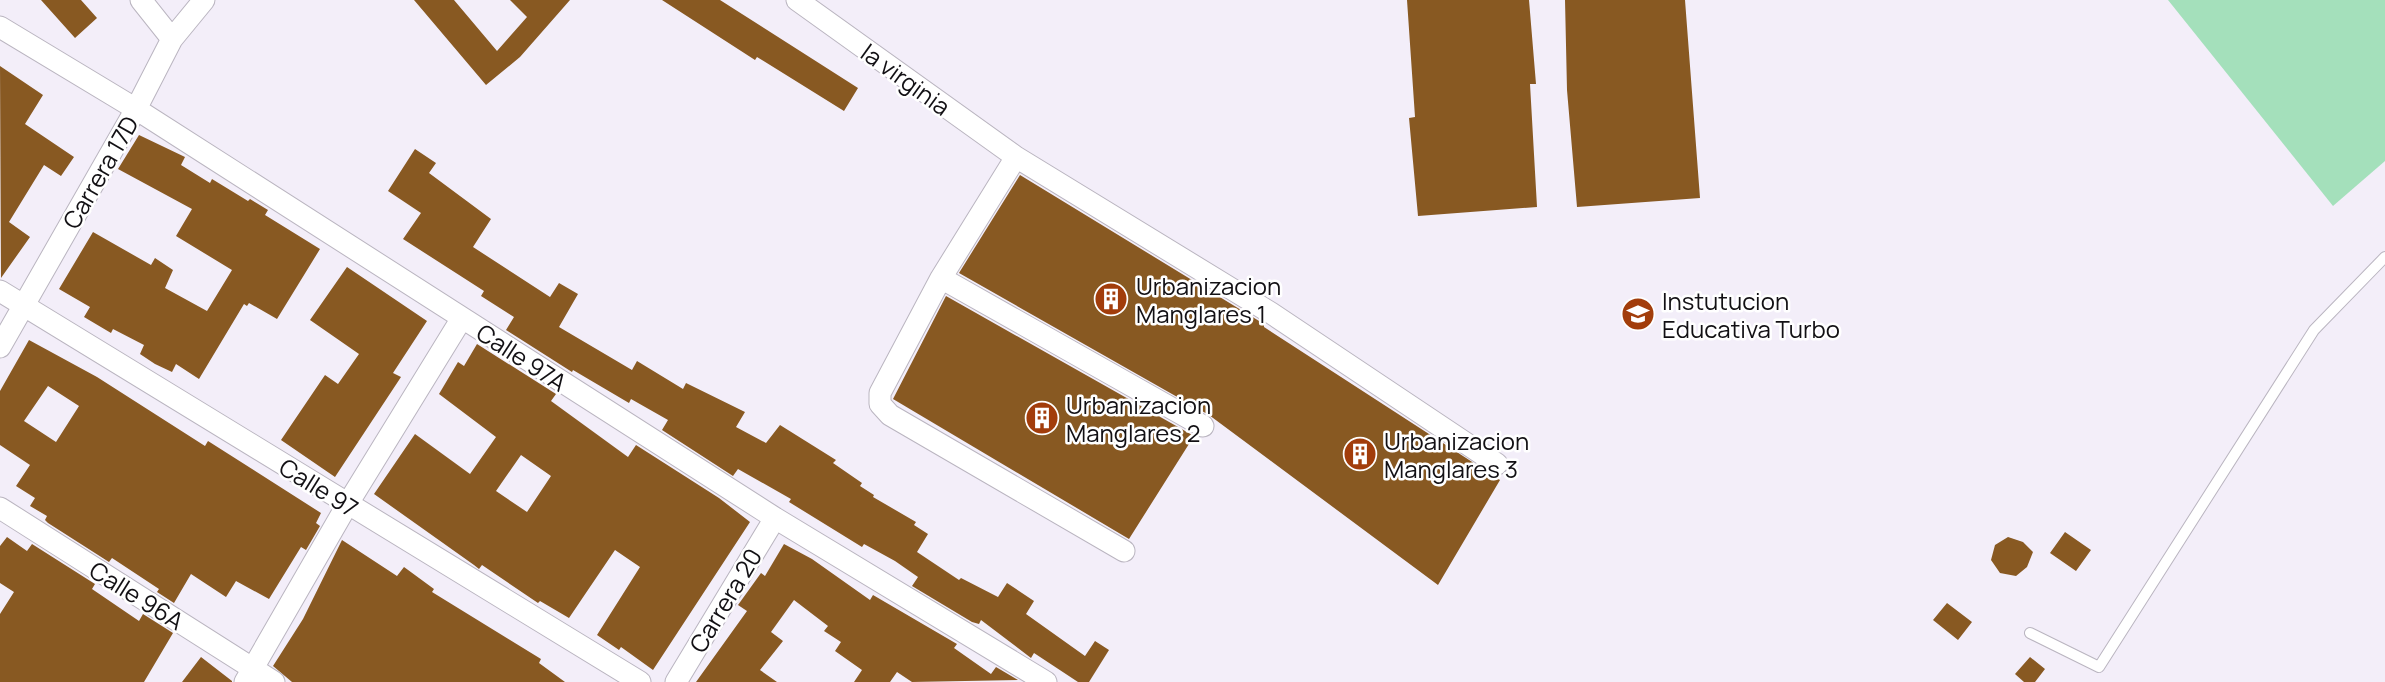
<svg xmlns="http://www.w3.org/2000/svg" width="2385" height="682" font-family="Manrope,sans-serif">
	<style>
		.grass { fill: #a4e0bb }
		.building { fill: #885922; fill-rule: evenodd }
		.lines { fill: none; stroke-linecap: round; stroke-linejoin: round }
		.lane-casing { stroke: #bab5c0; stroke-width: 12 }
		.street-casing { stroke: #bab5c0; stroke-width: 23 }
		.lane { stroke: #fff; stroke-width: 10 }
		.street { stroke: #fff; stroke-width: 21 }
		.labels { text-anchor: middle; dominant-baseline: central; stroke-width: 5; stroke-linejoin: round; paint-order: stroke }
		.street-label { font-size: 24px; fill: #121014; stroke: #fff }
		.poi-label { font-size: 24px; fill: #121014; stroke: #fff; text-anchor: start }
	</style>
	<rect width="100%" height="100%" fill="#f3eef9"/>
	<!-- grass -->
	<path class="grass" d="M2168 0H2385V161L2333 206Z"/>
	<!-- building -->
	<path class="building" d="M41 0H81L97 18 75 38Z
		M414 0H454L497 51 527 17 510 0H570L520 57 486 85Z
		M662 0H720L858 88 844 111 757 57 755 60Z
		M1407 0H1529L1536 84H1530L1537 207 1418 216 1409 118 1415 117Z
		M1565 0H1685L1700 198 1577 207 1567 90Z
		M0 66 43 95 25 124 74 157 61 176 44 165 9 222 30 237 1 278Z
		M139 135 185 157 181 165 210 183 212 179 248 201 250 199 268 210 265 215 320 249 277 319 249 303 247 306 244 304 199 379 176 364 172 372 155 364 140 354 144 345 113 329 111 333 84 317 90 307 59 289 93 232 151 265 155 258 173 270 165 288 207 311 232 270 176 236 192 209 118 169Z
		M415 149 436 163 429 173 491 219 473 247 550 297 559 283 578 294 559 327 632 370 637 361 683 389 686 383 745 412 736 427 766 443 780 425 836 460 833 463 862 483 860 486 874 495 873 497 916 522 914 525 928 534 917 552 959 580 961 578 998 597 1007 583 1034 601 1026 614 1085 656 1095 641 1109 650 1089 682H1078L1034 653 1031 658 981 620 979 624 972 622 912 586 918 577 895 561 864 544 862 547 789 502 791 499 738 469 733 476 662 430 668 420 631 399 629 403 573 370 572 372 506 330 514 317 481 296 484 291 403 239 421 213 388 191Z
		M1020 175 1264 324V327L1500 480 1438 585 1209 415 959 273Z
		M347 267 427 321 393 373 401 377 335 477 281 440 325 375 338 384 359 354 310 320Z
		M946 296 1194 436 1129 539 893 399Z
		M29 340 97 377 205 446 208 441 321 513 316 523 320 526 306 550 301 547 269 599 236 581 226 597 191 574 174 603 157 592 159 589 112 558 109 562 48 523 45 520 47 516 30 506 35 498 16 486 30 465 0 445V391ZM48 386 79 406 56 442 24 421Z
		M477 344 556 394 551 401 628 457 636 445 719 498 750 522 653 670 621 647 619 650 597 635 640 567 615 550 569 618 540 601 538 603 482 565 479 569 474 565 374 494 415 434 470 474 496 437 439 394 458 362 464 366ZM521 455 551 476 527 512 496 491Z
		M2065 532 2091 550 2076 571 2050 553Z
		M7 537 27 551 32 544 95 584 92 589 139 621 143 614 173 633 144 682H0V614L14 592 0 583V546Z
		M2008 537 2023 542 2033 552 2027 567 2016 576 2000 573 1991 560 1995 545Z
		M342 540 397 576 404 567 434 589 432 592 541 659 539 663 565 682H292L273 666 303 619Z
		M784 544 812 559 870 600 873 595 957 644 954 648 991 674 996 667 1018 680 912 682 897 672 890 682H854L862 670 835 651 841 642 824 631 828 626 794 600 771 632 783 641 760 670 777 682H696L747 611 738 605 761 573 765 576Z
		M1947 603 1972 622 1958 640 1933 620Z
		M201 657 232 681V682H182Z
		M2030 657 2045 669 2035 682H2024L2015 674Z"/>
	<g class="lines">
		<defs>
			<path id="lane" d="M2030 633 2099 667 2314 330 2385 257"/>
			<path id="street" d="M141 0 172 39
				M797 0 1016 157
				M0 27 136 109 775 518 1046 682
				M941 278 1203 426
				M0 291 640 682
				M0 347 136 109 172 39 204 0
				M0 508 274 682
				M1124 551 890 415 880 404V393L941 278 1016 157 1271 313 1497 464
				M245 682 347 505 462 318
				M676 682 775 518"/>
		</defs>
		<!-- lane casing -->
		<use href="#lane" class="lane-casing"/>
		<!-- street casing -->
		<use href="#street" class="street-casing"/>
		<!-- lane -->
		<use href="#lane" class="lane"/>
		<!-- street -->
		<use href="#street" class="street"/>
	</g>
	<!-- icons -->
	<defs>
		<symbol id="building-disc" viewBox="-11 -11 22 22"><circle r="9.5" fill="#a23d0b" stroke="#fff"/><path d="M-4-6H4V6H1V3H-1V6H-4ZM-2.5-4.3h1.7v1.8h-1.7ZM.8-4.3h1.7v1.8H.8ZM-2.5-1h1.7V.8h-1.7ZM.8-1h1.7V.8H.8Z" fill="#fff"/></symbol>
		<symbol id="school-disc" viewBox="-11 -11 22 22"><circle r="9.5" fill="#a23d0b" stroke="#fff"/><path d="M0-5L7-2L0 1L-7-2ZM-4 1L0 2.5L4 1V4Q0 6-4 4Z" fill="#fff"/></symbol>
	</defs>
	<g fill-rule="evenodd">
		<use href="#building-disc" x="1092" y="280" width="38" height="38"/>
		<use href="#school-disc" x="1619" y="295" width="38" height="38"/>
		<use href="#building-disc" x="1023" y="399" width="38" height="38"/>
		<use href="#building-disc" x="1341" y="435" width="38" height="38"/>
	</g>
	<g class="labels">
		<!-- street labels -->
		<g class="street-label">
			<text transform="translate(906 79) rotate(36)">la virginia</text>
			<text transform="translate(100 172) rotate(-60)">Carrera 17D</text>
			<text transform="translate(522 357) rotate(33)">Calle 97A</text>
			<text transform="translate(319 487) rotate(32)">Calle 97</text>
			<text transform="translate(137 595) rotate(32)">Calle 96A</text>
			<text transform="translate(725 600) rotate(-59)">Carrera 20</text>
		</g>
		<!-- poi labels -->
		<g class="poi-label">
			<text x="1136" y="285">Urbanizacion<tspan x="1136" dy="28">Manglares 1</tspan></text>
			<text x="1662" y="300">Instutucion<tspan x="1662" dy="28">Educativa Turbo</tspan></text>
			<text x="1066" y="404">Urbanizacion<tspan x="1066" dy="28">Manglares 2</tspan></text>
			<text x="1384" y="440">Urbanizacion<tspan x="1384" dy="28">Manglares 3</tspan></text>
		</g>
	</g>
</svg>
